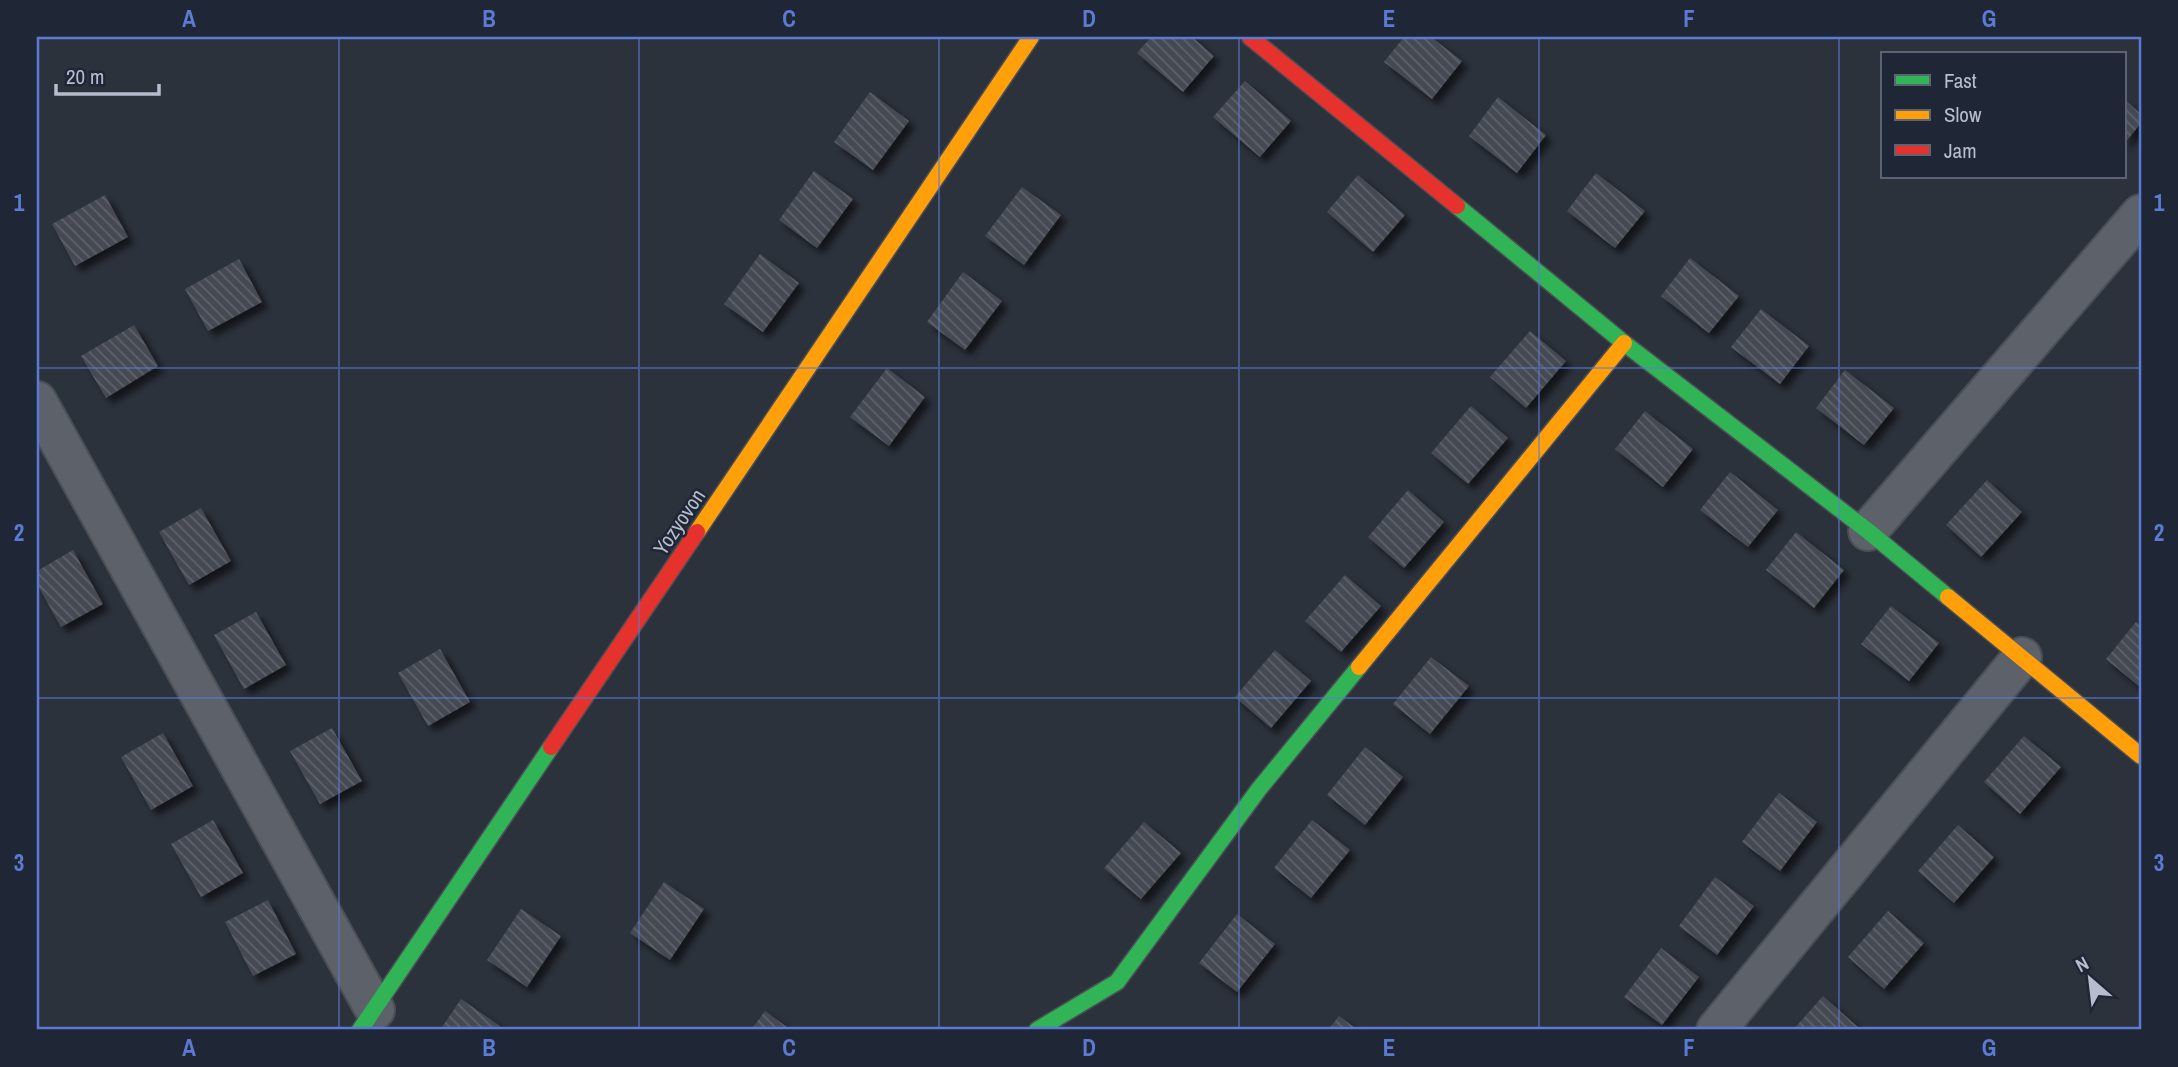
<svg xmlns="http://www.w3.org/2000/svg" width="2178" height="1067" font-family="'Archivo Narrow',sans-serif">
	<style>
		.building { fill: url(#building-back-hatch); filter: url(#shadow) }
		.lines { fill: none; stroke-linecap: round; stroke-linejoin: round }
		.street-casing { stroke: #4a4e56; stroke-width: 42 }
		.fast-casing { stroke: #4a4e56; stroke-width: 19 }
		.slow-casing { stroke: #4a4e56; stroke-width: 19 }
		.jam-casing { stroke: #4a4e56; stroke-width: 19 }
		.street { stroke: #5d6169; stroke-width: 38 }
		.fast { stroke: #30b455; stroke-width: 16 }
		.slow { stroke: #ff9f0a; stroke-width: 16 }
		.jam { stroke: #e5322d; stroke-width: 16 }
		.grid { fill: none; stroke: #5b7ad3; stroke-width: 2; stroke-opacity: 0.55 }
		.labels { text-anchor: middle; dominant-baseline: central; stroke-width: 5; stroke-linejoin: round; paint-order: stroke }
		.street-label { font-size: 21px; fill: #b7bdcc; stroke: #1f2737 }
		.neatline { fill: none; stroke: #5b7ad3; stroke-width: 2.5 }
		.grid-label { font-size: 23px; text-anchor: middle; font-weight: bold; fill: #5b7ad3 }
	</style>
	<defs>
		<pattern id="building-back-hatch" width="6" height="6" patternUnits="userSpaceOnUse" patternTransform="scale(1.75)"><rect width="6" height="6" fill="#454a52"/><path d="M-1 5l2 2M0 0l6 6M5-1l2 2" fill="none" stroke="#5e626a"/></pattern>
		<filter id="shadow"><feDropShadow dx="6" dy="6" stdDeviation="3.5" flood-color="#0009"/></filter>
	</defs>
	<rect width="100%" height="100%" fill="#2c323c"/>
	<!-- building -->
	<path class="building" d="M1151 37H1192L1214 56 1183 92 1137 53Z
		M1404 37H1431L1462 61 1432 99 1384 62Z
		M1245 81 1291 121 1260 157 1213 117Z
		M870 92 909 121 873 170 834 142Z
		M1498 97 1546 135 1517 173 1469 136Z
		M2124 99 2141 114V123L2124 144Z
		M814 171 853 199 817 248 779 220Z
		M1596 173 1645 211 1615 248 1567 211Z
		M1358 175 1405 215 1373 252 1327 212Z
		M1022 187 1061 215 1024 265 985 236Z
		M105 195 128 237 75 266 52 224Z
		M760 254 799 283 763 332 724 304Z
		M1690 258 1739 296 1709 333 1661 296Z
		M239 259 262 302 208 331 185 289Z
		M963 272 1002 301 965 350 927 322Z
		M1761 309 1809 346 1780 384 1731 347Z
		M134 325 158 366 106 398 81 356Z
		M1530 331 1566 361 1526 408 1490 377Z
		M887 368 925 397 889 446 850 417Z
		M1845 370 1894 408 1864 445 1816 408Z
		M1471 406 1508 438 1468 484 1431 453Z
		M1645 411 1693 449 1663 487 1615 449Z
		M1730 472 1778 510 1748 547 1700 510Z
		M1987 480 2022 512 1981 557 1946 525Z
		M1408 490 1444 522 1404 568 1368 537Z
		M201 508 231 561 189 585 159 532Z
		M1796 532 1844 570 1814 608 1766 570Z
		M73 550 103 604 61 627 37 584V571Z
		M1345 575 1381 606 1341 652 1305 621Z
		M1891 606 1939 643 1909 681 1861 644Z
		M256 612 286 665 244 689 214 635Z
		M2136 622 2141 626V688L2106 659Z
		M440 649 470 702 428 726 398 673Z
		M1275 650 1311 681 1271 728 1235 697Z
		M1431 657 1469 686 1430 734 1393 704Z
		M332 728 362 781 320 804 290 751Z
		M163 733 193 786 151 810 121 757Z
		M2024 736 2061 767 2020 814 1984 782Z
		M1365 747 1403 777 1365 825 1327 795Z
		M1779 793 1817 822 1780 871 1742 842Z
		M213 820 243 873 201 897 171 844Z
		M1312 820 1350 850 1311 898 1274 868Z
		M1144 822 1181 853 1141 899 1104 868Z
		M1958 825 1994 857 1954 903 1918 871Z
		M1715 877 1754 906 1717 955 1679 926Z
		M664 882 704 909 670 960 630 933Z
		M268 900 296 954 253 976 225 922Z
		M521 909 561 936 527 987 487 960Z
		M1888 911 1924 943 1884 989 1848 957Z
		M1237 914 1275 944 1237 992 1199 963Z
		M1661 948 1699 977 1662 1025 1624 997Z
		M1823 996 1859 1028 1857 1030H1793Z
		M461 999 500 1026 497 1030H440Z
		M765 1011 791 1030H751Z
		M1339 1016 1358 1030H1328Z"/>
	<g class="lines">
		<defs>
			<path id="street" d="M37 401 375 1010
				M1868 531 2141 214
				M1716 1030 2022 657"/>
			<path id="fast" d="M1457 206 1624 343 1868 531 1948 597
				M360 1030 551 747
				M1037 1030 1117 982 1259 789 1359 667"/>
			<path id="slow" d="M697 532 1031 37
				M1948 597 2141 756
				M1359 667 1624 343"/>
			<path id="jam" d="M1250 37 1457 206
				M551 747 697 532"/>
		</defs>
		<!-- street casing -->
		<use href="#street" class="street-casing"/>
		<!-- fast casing -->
		<use href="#fast" class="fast-casing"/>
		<!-- slow casing -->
		<use href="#slow" class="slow-casing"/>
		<!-- jam casing -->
		<use href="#jam" class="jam-casing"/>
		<!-- street -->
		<use href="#street" class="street"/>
		<!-- fast -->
		<use href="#fast" class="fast"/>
		<!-- slow -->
		<use href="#slow" class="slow"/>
		<!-- jam -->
		<use href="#jam" class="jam"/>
	</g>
	<!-- grid -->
	<path class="grid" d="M339 37V1030M639 37V1030M939 37V1030M1239 37V1030M1539 37V1030M1839 37V1030M37 368H2141M37 698H2141"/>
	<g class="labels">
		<!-- street labels -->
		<g class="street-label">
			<text transform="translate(679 522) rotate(-56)">Yozyovon</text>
		</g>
	</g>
	<!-- border -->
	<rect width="2178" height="1067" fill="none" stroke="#1f2737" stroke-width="77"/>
	<!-- legend -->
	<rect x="1881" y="52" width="245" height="126" fill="#1f2737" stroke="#5c6373" stroke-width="2"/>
	<rect x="1895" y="75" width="35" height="10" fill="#30b455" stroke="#5c6373" stroke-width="2"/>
	<text x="1944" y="88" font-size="21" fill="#b7bdcc">Fast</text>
	<rect x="1895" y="110" width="35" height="10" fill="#ff9f0a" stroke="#5c6373" stroke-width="2"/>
	<text x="1944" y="122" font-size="21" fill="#b7bdcc">Slow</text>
	<rect x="1895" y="145" width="35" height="10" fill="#e5322d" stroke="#5c6373" stroke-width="2"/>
	<text x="1944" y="158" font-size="21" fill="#b7bdcc">Jam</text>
	<!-- north arrow -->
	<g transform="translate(2090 979) rotate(332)" stroke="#1f2737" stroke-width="5" paint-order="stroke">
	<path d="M0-5L12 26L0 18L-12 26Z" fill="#b7bdcc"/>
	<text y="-10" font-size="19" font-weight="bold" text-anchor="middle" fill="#b7bdcc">N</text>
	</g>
	<!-- scale -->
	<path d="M56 84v10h103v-10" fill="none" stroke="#b7bdcc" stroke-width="3.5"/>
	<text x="66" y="84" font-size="21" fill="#b7bdcc" stroke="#1f2737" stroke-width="5" paint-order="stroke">20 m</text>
	<rect x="38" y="38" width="2102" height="990" class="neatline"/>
	<g class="grid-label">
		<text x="189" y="27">A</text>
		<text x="489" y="27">B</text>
		<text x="789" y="27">C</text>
		<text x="1089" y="27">D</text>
		<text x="1389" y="27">E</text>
		<text x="1689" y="27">F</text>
		<text x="1989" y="27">G</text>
		<text x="19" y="211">1</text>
		<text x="2159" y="211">1</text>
		<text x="19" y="541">2</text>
		<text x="2159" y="541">2</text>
		<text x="19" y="871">3</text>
		<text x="2159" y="871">3</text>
		<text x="189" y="1056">A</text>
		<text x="489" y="1056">B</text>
		<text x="789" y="1056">C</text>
		<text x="1089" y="1056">D</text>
		<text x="1389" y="1056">E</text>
		<text x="1689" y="1056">F</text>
		<text x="1989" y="1056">G</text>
	</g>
</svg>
